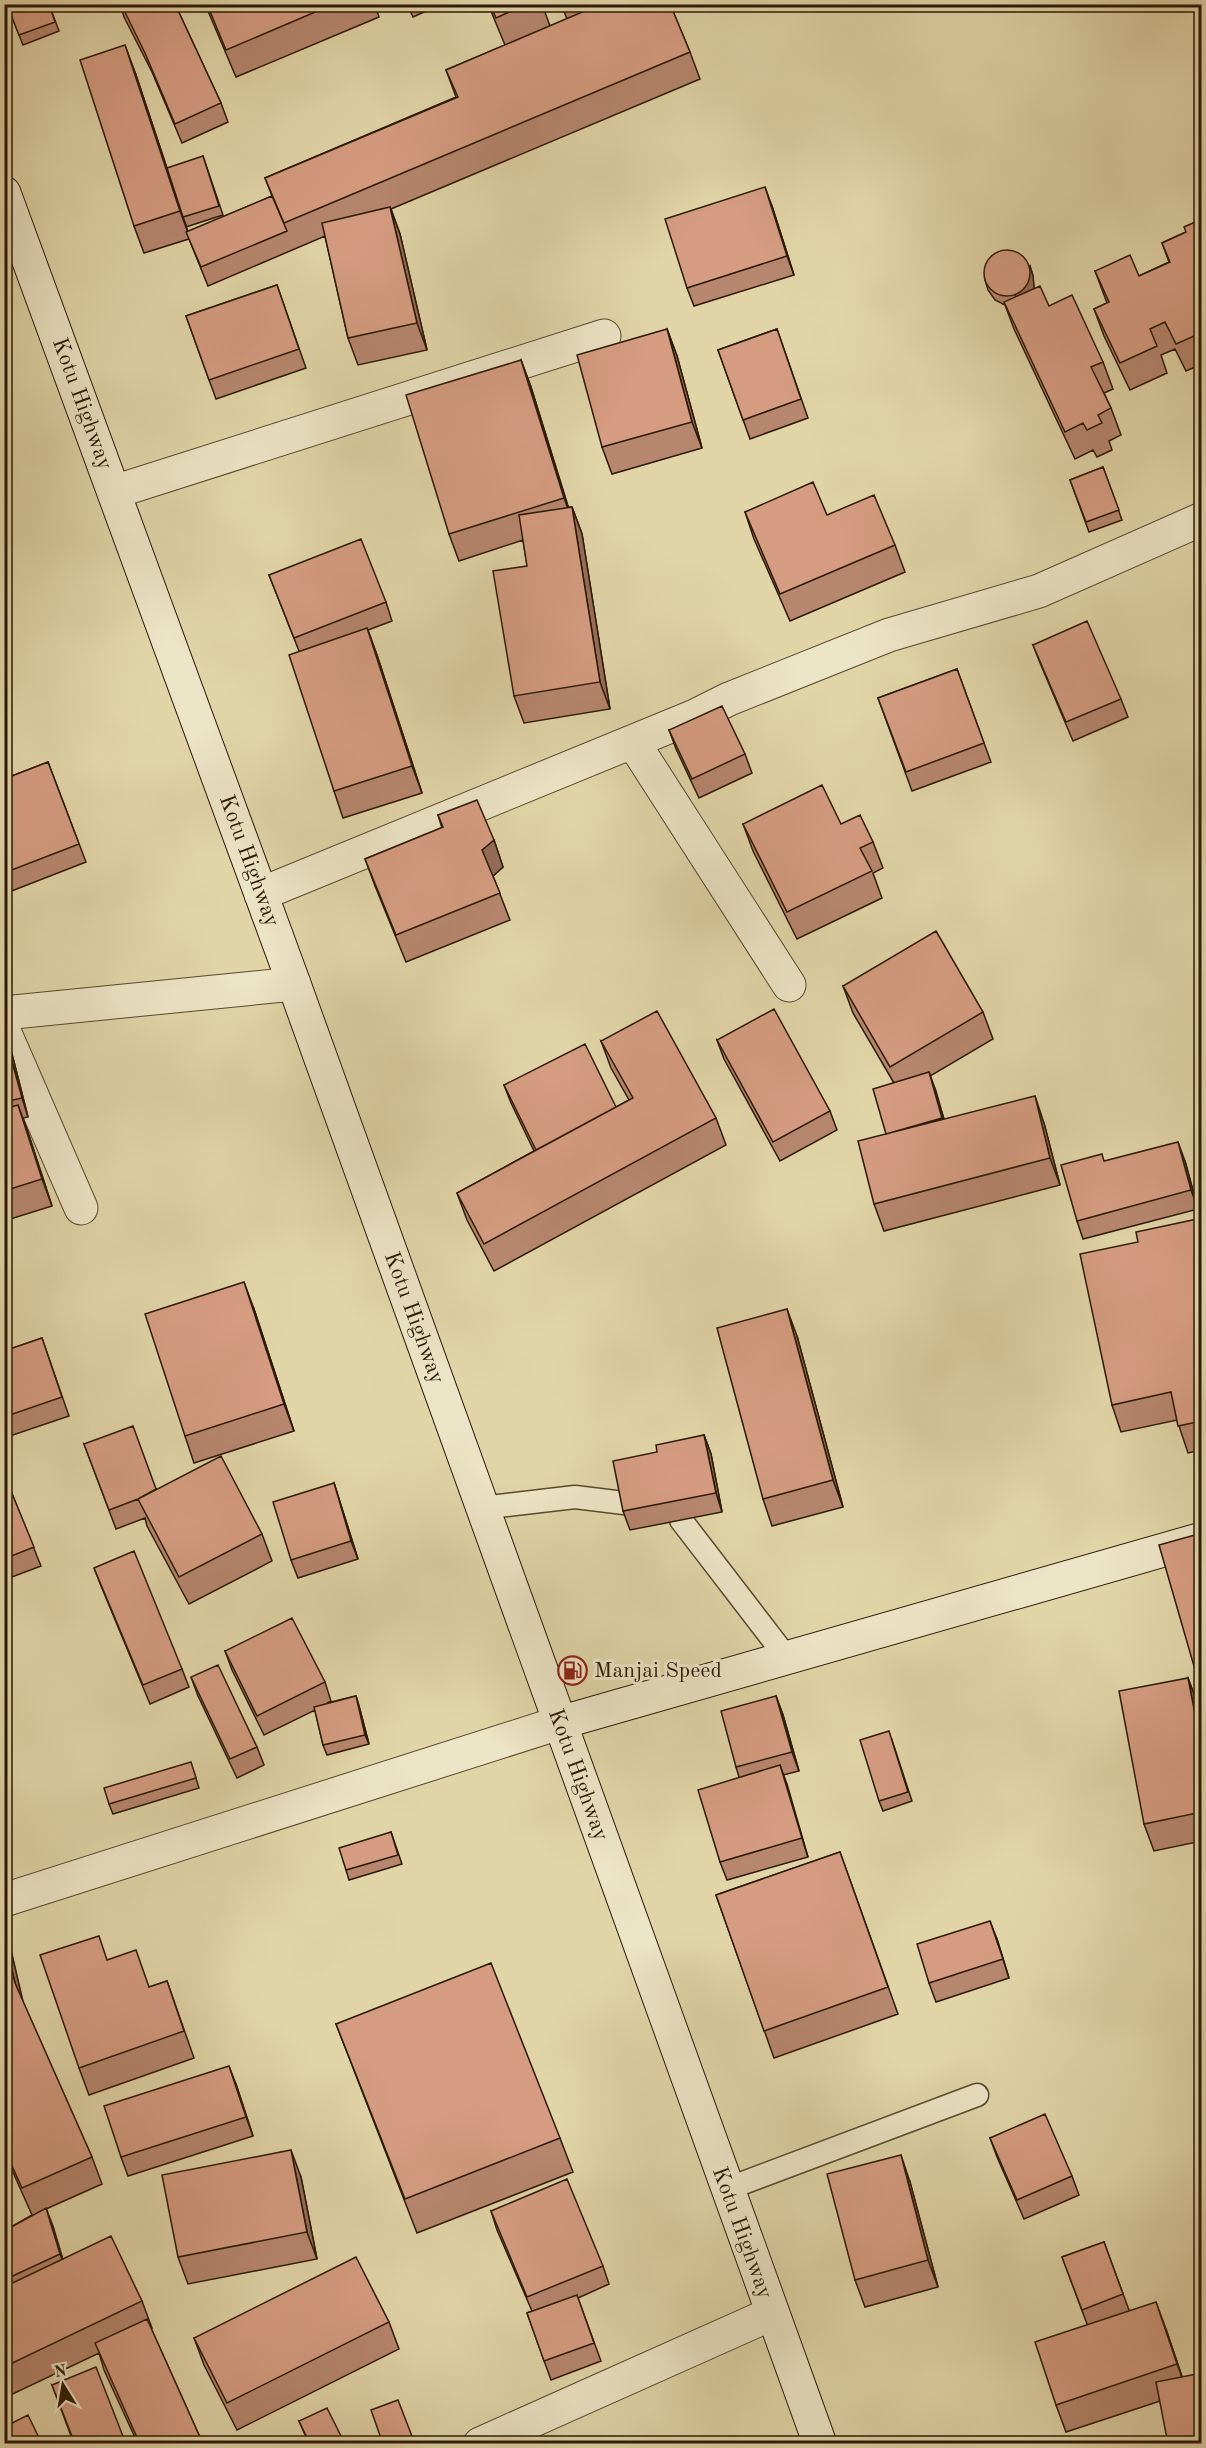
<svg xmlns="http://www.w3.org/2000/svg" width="1206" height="2448" font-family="'Old Standard TT',serif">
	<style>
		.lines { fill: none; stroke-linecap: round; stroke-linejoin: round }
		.lane-casing { stroke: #58472e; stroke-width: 25 }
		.street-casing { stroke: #58472e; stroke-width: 35 }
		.secondary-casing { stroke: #2b1806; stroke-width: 35 }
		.lane { stroke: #ece4c6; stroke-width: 22 }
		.street { stroke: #ece4c6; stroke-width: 33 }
		.secondary { stroke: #ece4c6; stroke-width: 33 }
		.wall { fill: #b7866f; stroke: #2b1806; stroke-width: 1.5 }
		.shaded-wall { fill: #956d5a; stroke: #2b1806; stroke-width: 1.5 }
		.building { fill: #d59c81; stroke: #2b1806; stroke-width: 1.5 }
		.labels { text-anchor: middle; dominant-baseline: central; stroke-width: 6; stroke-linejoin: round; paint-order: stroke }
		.street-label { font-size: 22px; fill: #2b1806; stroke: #ece4c6 }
		.poi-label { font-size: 22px; fill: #2b1806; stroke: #ece4c6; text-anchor: start }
	</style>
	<rect width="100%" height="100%" fill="#e1d5a8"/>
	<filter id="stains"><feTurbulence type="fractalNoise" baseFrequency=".00333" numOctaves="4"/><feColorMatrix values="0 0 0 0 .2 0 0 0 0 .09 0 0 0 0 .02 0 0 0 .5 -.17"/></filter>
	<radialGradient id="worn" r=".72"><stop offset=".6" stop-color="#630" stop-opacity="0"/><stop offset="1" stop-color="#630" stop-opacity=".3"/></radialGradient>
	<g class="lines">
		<defs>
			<path id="lane" d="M482 1508 575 1497 624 1503
				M681 1520 787 1658
				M727 2189 977 2095"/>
			<path id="street" d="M114 492 604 336
				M633 742 789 985
				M261 894 695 716 729 699 889 635 1039 591 1202 519
				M4 1013 294 984
				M4 1031 81 1208
				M4 1900 559 1723
				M480 2444 771 2314"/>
			<path id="secondary" d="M4 193 294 984 820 2444
				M559 1723 1202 1539"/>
		</defs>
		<!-- lane casing -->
		<use href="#lane" class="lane-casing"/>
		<!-- street casing -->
		<use href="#street" class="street-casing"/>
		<!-- secondary casing -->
		<use href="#secondary" class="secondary-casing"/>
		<!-- lane -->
		<use href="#lane" class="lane"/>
		<!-- street -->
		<use href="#street" class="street"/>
		<!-- secondary -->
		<use href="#secondary" class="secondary"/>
	</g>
	<!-- wall -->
	<path class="wall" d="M49 4 59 31 23 45 8 7Z
		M120 4H175L221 103 228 122 182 143 152 72 124 17Z
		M205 4H375L379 17 236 77Z
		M407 4H442L413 17Z
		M488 4H542L550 26 567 19 561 4H670L690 52 700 79 391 209 400 234 427 350 358 365 348 338 325 236 208 286 189 239 144 253 134 226 135 72 172 183 203 156 223 215 186 227 185 222 188 232 272 196 265 178 456 97 446 70 505 45Z
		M772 206 794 275 694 306 687 288Z
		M1202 219V364L1186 371 1175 349 1161 355 1167 373 1130 390 1104 336 1094 309 1107 303 1095 271 1139 276 1169 262 1162 243 1186 232Z
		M1030 266 1033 276 1034 288 1049 306 1103 362 1113 389 1104 393 1111 408 1121 435 1109 441 1112 450 1097 457 1093 450 1075 459 1014 329 1005 305 995 300 988 290 985 280Z
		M277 285 306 368 216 399 186 316Z
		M667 329 677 356 702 448 612 474 602 447Z
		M777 329 808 418 750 439 718 350Z
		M521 360 531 387 568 507H572L582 534 610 709 524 723 514 696 527 566 523 540 459 561 449 534Z
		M1103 467 1122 520 1089 532 1070 480Z
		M745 512 827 515 895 545 905 572 790 621 754 539Z
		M269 575 386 602 392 621 368 630 377 655 422 793 343 818 334 791 299 651Z
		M1033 645 1121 699 1128 717 1073 741 1040 663Z
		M957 669 991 762 912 791 878 698Z
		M669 730 745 754 752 773 699 798 676 749Z
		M48 762 86 862 9 892 4 880V779Z
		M438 815 494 840 503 867 493 876 510 920 406 962 375 886 365 859 442 828Z
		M743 824H841L873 842 883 868 873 873 882 898 797 939 753 851Z
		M843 986 983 1012 993 1039 930 1076 944 1119 1044 1123 1060 1185 884 1231 874 1204 894 1083 853 1013Z
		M4 1036 12 1054 28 1117 23 1118 52 1206 4 1221Z
		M717 1040 830 1111 837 1130 780 1161 724 1059Z
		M601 1041 716 1118 726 1145 494 1271 467 1220 457 1193 534 1151 511 1103 504 1085 616 1107 629 1100 611 1068Z
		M1185 1161 1198 1209 1083 1239 1077 1221Z
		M1202 1218V1450L1188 1453 1177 1420 1121 1432 1112 1405 1138 1242Z
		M254 1309 294 1431 194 1463 185 1436Z
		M797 1336 843 1507 772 1526 763 1499Z
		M42 1338 69 1416 4 1438V1351Z
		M704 1435 711 1454 722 1512 630 1530 623 1511 657 1452Z
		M84 1444 156 1489 262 1534 272 1561 189 1604 147 1526 145 1518 116 1529Z
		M4 1474 41 1566 4 1580Z
		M334 1483 358 1559 298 1578 291 1560Z
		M94 1568 182 1669 189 1687 150 1704 101 1586Z
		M225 1651 325 1682 331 1701 327 1703 356 1696 359 1706 369 1744 327 1755 323 1745 315 1710 264 1735 232 1670Z
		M191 1677 257 1747 264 1765 237 1778 198 1696Z
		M1188 1678 1198 1705 1202 1725V1841L1154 1851 1144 1824Z
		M776 1696 783 1715 799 1771 783 1775 808 1857 727 1880 720 1862 739 1777 736 1767Z
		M892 1740 912 1801 883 1811 879 1801Z
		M194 1772 199 1788 113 1814 109 1804Z
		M391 1832 402 1864 349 1880 346 1870Z
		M840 1852 898 2014 774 2058 716 1895Z
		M4 1926 7 1933 22 2000 92 2157 102 2184 46 2209 63 2260 142 2301 152 2328H151L203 2444H138L104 2370 99 2353 4 2398V2231L32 2215 4 2152Z
		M997 1939 1009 1978 936 2002 929 1983Z
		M107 1960 150 1987 167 1981 194 2058 89 2095 79 2068Z
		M336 2024 560 2138 573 2172 417 2233Z
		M236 2084 253 2136 128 2176 121 2157Z
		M990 2138 1072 2176 1079 2195 1024 2219 997 2157Z
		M301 2177 317 2259 188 2284 178 2257Z
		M910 2182 938 2287 865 2307 855 2280Z
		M491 2211 603 2266 609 2284 578 2298 601 2361 551 2380 527 2313 532 2311 497 2230Z
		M1104 2242 1129 2310 1166 2329 1182 2377 1160 2401 1066 2432 1056 2405 1087 2324 1062 2257Z
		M389 2322 399 2349 237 2430 204 2365 194 2338Z
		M52 2385 126 2444H74Z
		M299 2421 345 2444H309Z"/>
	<!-- shaded-wall -->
	<path class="shaded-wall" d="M125 45 135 72 190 238 180 211Z
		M765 187 772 206 794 275 787 256Z
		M390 207 400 234 427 350 417 323Z
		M1030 266 1033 276 1034 288 1028 298 1019 305 1015 295Z
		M667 329 677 356 702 448 692 422Z
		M521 360 531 387 574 525 564 498Z
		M572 507 582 534 610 709 600 682Z
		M367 628 377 655 422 793 412 766Z
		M494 840 503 867 492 877 482 850Z
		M5 1036 12 1054 28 1117 22 1098Z
		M929 1072 936 1091 949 1137 942 1118Z
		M1035 1096 1044 1123 1060 1185 1050 1158Z
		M18 1105 28 1132 52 1206 42 1179Z
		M1178 1142 1185 1161 1198 1209 1191 1190Z
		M244 1282 254 1309 294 1431 284 1404Z
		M787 1309 797 1336 843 1507 833 1480Z
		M704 1435 711 1454 722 1512 716 1493Z
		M334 1483 358 1559 351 1541Z
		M1188 1678 1198 1705 1202 1725V1750Z
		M356 1696 359 1706 369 1744 365 1735Z
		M776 1696 783 1715 799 1771 792 1752Z
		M780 1765 787 1784 808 1857 802 1838Z
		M990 1921 997 1939 1009 1978 1003 1959Z
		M4 1926 7 1933 25 2010 15 1983 4 1938Z
		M229 2066 236 2084 253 2136 246 2117Z
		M291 2150 301 2177 317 2259 307 2232Z
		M901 2155 910 2182 938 2287 928 2260Z
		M46 2208 53 2226 67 2273 60 2254Z
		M1156 2302 1166 2329 1187 2391 1177 2364Z"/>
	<!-- building -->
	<path class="building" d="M15 4H49L55 22 19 35 8 7Z
		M121 4H175L221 103 175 124 145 53Z
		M207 4H334L226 50Z
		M490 4H527L496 18Z
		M601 4H670L690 52 284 223 265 178 458 97 446 70Z
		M125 45 180 211 134 226 80 60Z
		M203 156 219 206 183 217 167 168Z
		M765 187 787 256 687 288 665 219Z
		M272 196 287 231 201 267 186 232Z
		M390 207 417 323 348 338 322 223Z
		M1202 219V324L1197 326 1201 333 1176 344 1165 322 1150 329 1157 346 1120 363 1094 309 1109 302 1095 271 1130 255 1139 276 1170 262 1162 243 1186 232 1184 227Z
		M984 273a23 23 0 1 1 46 0a23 23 0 1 1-46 0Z
		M277 285 299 349 209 380 186 316Z
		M1040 286 1049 306 1072 295 1103 362 1091 367 1111 408 1098 415 1102 423 1087 430 1083 423 1065 432 1004 302Z
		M667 329 692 422 602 447 577 355Z
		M777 329 801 399 743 420 718 350Z
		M521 360 564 498 449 534 406 395Z
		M1103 467 1119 510 1086 522 1070 480Z
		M813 482 827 515 874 495 895 545 780 594 745 512Z
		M572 507 600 682 514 696 493 571 527 566 519 515Z
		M361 539 386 602 294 638 269 575Z
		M1087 621 1121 699 1066 722 1033 645Z
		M367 628 412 766 334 791 289 655Z
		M957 669 984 743 906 772 878 698Z
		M722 706 745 754 692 779 669 730Z
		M48 762 79 844 4 873V779Z
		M822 785 841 824 860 815 873 842 860 848 872 871 787 912 743 824Z
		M477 800 494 840 482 850 500 893 396 935 365 859 443 827 438 815Z
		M936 931 983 1012 890 1067 843 986Z
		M774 1009 830 1111 773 1142 717 1040Z
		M657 1011 716 1118 484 1244 457 1193 633 1098 601 1041Z
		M4 1036H5L22 1098 4 1102Z
		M585 1044 616 1107 536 1150 504 1085Z
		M929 1072 942 1118 886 1134 873 1089Z
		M1035 1096 1050 1158 874 1204 858 1141Z
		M18 1105 42 1179 4 1191V1109Z
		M1178 1142 1191 1190 1077 1221 1061 1165 1102 1154 1104 1161Z
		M1202 1218V1421L1178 1426 1171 1392 1112 1405 1080 1254 1138 1242 1136 1232Z
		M244 1282 284 1404 185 1436 145 1314Z
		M787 1309 833 1480 763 1499 717 1328Z
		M42 1338 62 1397 4 1417V1351Z
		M133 1426 156 1489 138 1499 109 1510 84 1444Z
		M704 1435 716 1493 623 1511 613 1461 657 1452 656 1445Z
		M221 1456 262 1534 179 1577 138 1499Z
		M4 1474 34 1547 4 1559Z
		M334 1483 351 1541 291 1560 273 1502Z
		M1202 1533V1686L1200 1687 1159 1545Z
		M134 1551 182 1669 143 1685 94 1568Z
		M292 1618 325 1682 257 1716 225 1651Z
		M218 1665 257 1747 230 1759 191 1677Z
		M1188 1678 1202 1750V1812L1144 1824 1119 1691Z
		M356 1696 365 1735 323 1745 314 1707Z
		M776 1696 792 1752 736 1767 721 1711Z
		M889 1731 908 1792 879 1801 860 1740Z
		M191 1762 196 1778 109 1804 104 1788Z
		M780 1765 802 1838 720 1862 698 1790Z
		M391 1832 398 1855 346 1870 339 1848Z
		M840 1852 888 1987 764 2031 716 1895Z
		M990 1921 1003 1959 929 1983 917 1944Z
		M99 1936 107 1960 136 1950 149 1987 167 1981 184 2031 79 2068 40 1955Z
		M4 1938 15 1983 92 2157 22 2188 4 2148V1987L10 1984 4 1985Z
		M491 1963 560 2138 405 2199 336 2024Z
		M229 2066 246 2117 121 2157 104 2106Z
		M1045 2114 1072 2176 1017 2200 990 2138Z
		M291 2150 307 2232 178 2257 162 2175Z
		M901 2155 928 2260 855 2280 827 2174Z
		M567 2179 603 2266 527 2297 491 2211Z
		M46 2208 60 2254 4 2280V2231Z
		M111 2236 142 2301 4 2367V2287Z
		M1104 2242 1123 2294 1082 2310 1062 2257Z
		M356 2257 389 2322 227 2403 194 2338Z
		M577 2295 594 2343 544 2361 527 2313Z
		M1156 2302 1177 2364 1056 2405 1035 2342Z
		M147 2319 203 2444H140L95 2343Z
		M96 2367 126 2444H75L52 2385Z
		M1202 2373V2444H1168L1156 2382Z
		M398 2400 415 2444H383L371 2410Z
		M327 2408 345 2444H310L299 2421Z
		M28 2415 42 2444H4V2427Z"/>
	<!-- icons -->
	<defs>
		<symbol id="fuel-ring" viewBox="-11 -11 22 22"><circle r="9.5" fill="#ece4c6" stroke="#8f2418" stroke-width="1.5"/><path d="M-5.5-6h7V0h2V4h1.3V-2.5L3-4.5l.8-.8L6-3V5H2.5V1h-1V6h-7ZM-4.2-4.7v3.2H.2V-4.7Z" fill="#8f2418"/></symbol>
	</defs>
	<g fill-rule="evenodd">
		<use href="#fuel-ring" x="556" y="1654" width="33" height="33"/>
	</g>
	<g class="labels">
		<!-- street labels -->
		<g class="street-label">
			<text transform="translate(82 404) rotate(70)">Kotu Highway</text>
			<text transform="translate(249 861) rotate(70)">Kotu Highway</text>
			<text transform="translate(414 1318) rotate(70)">Kotu Highway</text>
			<text transform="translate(578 1775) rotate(70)">Kotu Highway</text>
			<text transform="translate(742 2233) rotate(70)">Kotu Highway</text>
		</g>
		<!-- poi labels -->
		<g class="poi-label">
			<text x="594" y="1671">Manjai Speed</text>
		</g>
	</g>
	<!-- margin -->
	<rect width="1206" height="2448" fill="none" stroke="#e1d5a8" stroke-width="24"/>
	<rect x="6" y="6" width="1194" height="2436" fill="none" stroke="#2b1806" stroke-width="3"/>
	<rect x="12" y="12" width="1182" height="2424" fill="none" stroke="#2b1806" stroke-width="1.5"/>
	<!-- north arrow -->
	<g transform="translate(63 2385) rotate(349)" stroke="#ece4c6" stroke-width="4.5" paint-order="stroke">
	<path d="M0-4.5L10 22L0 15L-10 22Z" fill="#2b1806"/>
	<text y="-9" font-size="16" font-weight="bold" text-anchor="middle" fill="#2b1806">N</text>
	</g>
	<rect width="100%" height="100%" filter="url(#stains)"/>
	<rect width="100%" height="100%" fill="url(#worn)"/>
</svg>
